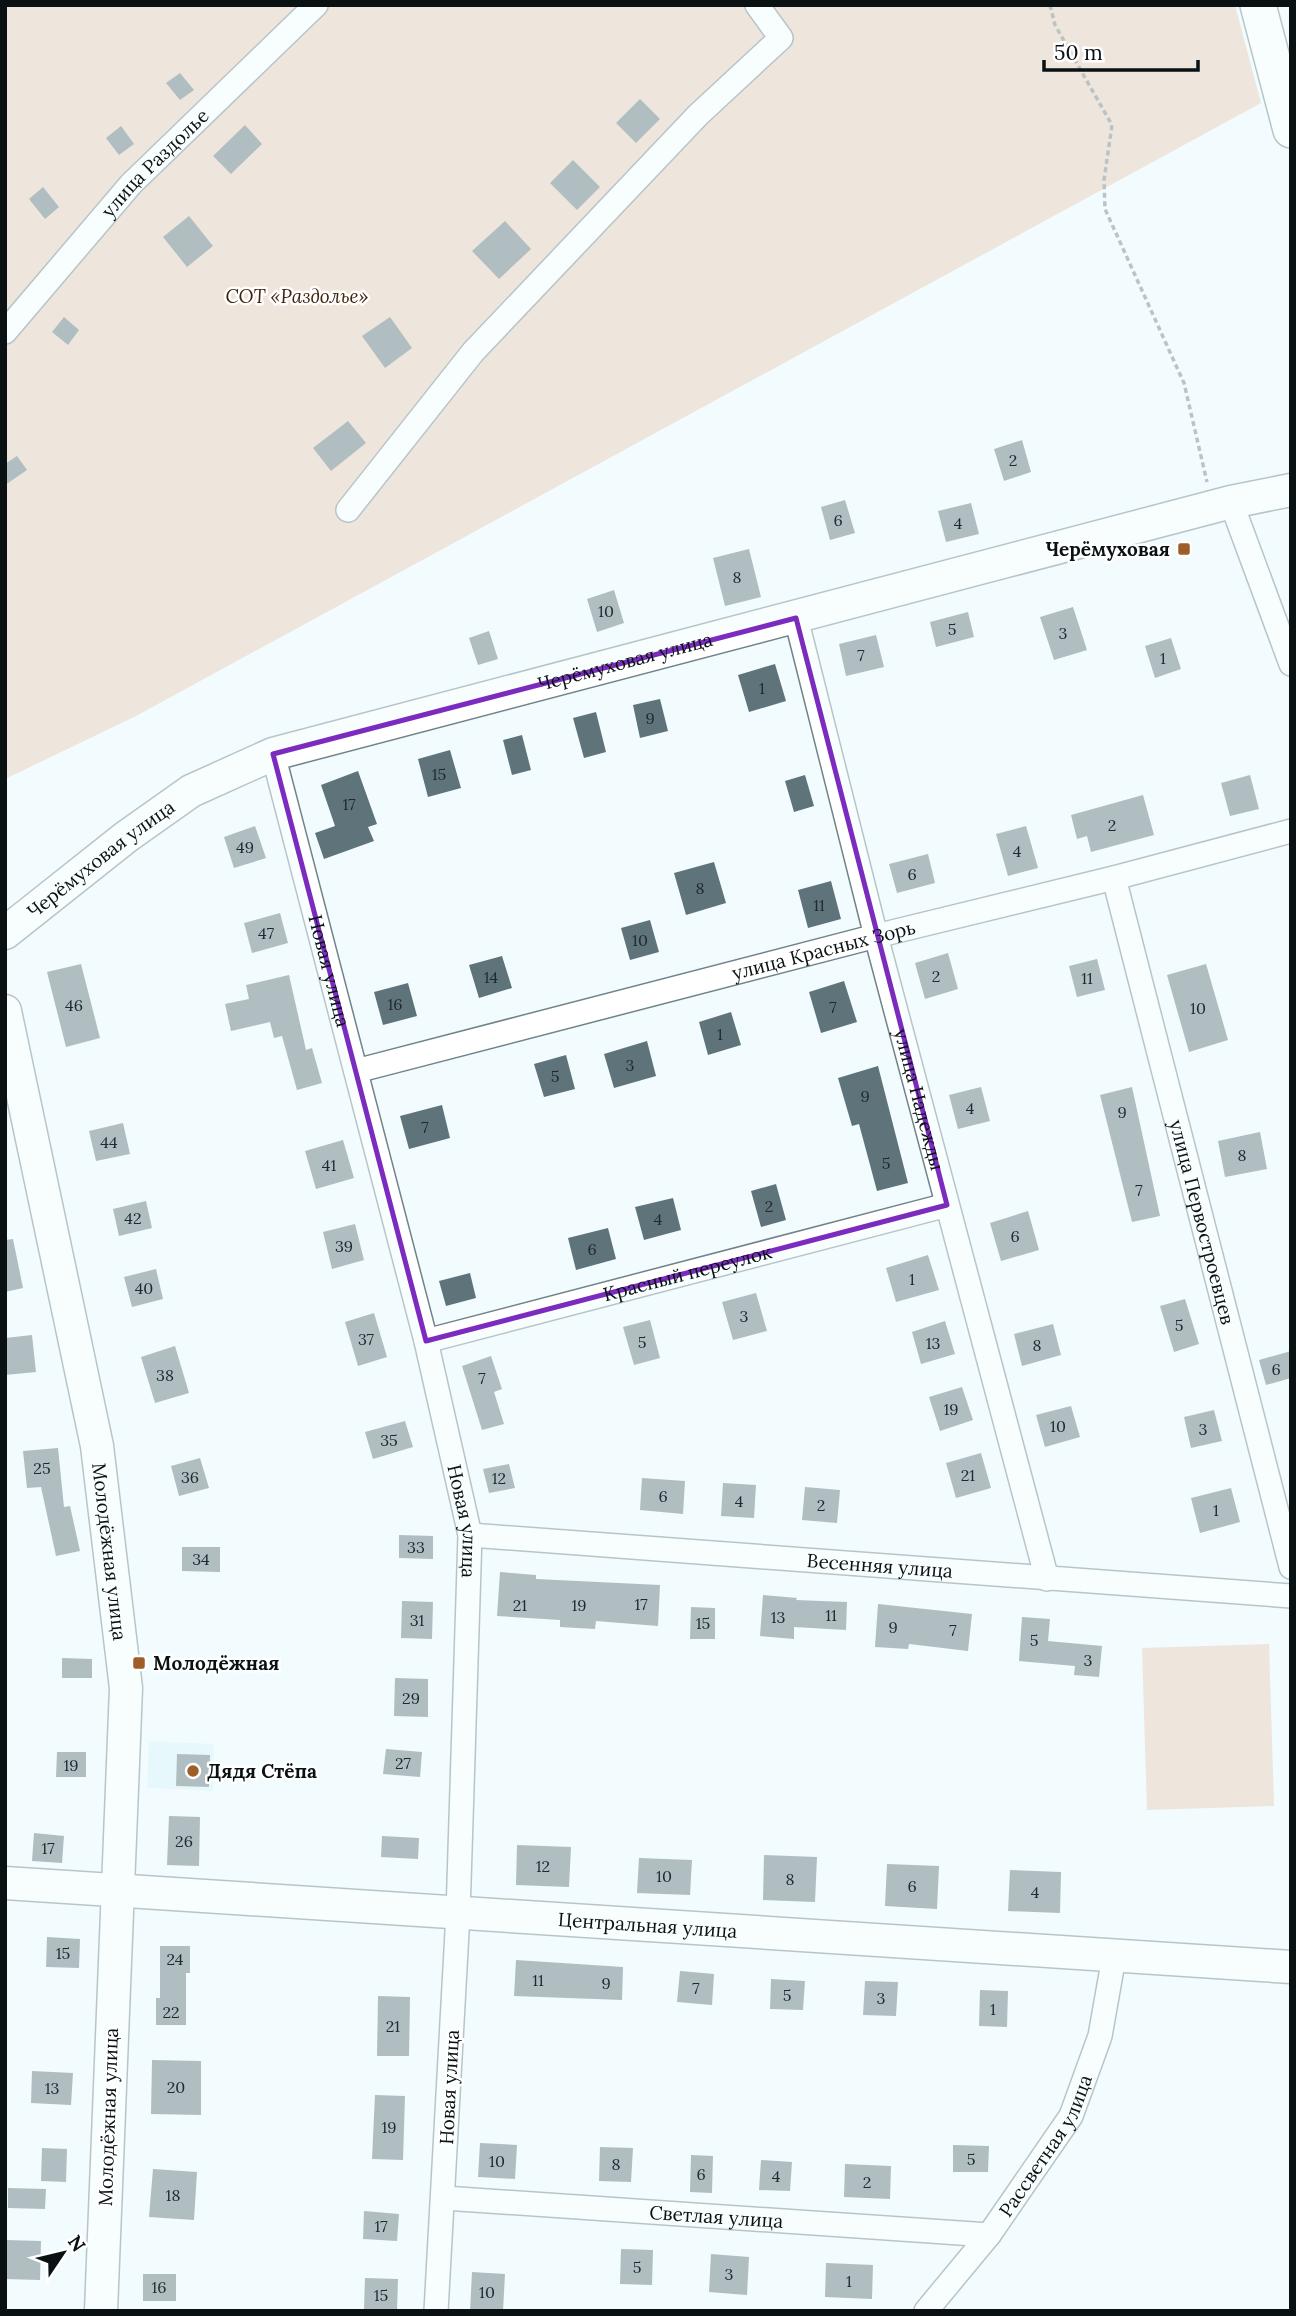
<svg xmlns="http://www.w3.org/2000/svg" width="1296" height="2316" font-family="Lora,serif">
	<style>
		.built { fill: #daf4fc }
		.green { fill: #e9c9b3 }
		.building { fill: #5f747a }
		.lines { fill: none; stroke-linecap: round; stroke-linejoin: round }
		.street-casing { stroke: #6f848a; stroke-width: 26 }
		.secondary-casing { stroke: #6f848a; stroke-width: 35 }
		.primary-casing { stroke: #6f848a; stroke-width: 38 }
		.path { stroke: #777f82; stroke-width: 3.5; stroke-dasharray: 5 3.5; stroke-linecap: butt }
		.street { stroke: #fff; stroke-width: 23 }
		.secondary { stroke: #fff; stroke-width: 32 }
		.primary { stroke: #fff; stroke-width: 35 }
		.marked { fill: none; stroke: #7b2cbf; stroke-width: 5; stroke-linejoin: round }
		.poi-dot { fill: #9e5d29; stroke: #fff; stroke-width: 2.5 }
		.labels { text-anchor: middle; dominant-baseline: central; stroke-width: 5; stroke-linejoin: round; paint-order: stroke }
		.number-label { font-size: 16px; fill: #1e2a2d }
		.street-label { font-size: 19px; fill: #091113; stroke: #fff }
		.park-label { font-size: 19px; font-style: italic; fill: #41230a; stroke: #fff }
		.poi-label { font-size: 19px; font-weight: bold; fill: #091113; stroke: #fff; text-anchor: start }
	</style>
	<rect width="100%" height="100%" fill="#f2fbfe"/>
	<!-- built -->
	<path class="built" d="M149 1741 214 1744 213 1791 147 1788Z"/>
	<!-- green -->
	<path class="green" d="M5 5H1235L1261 103 136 716 5 779Z
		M1269 1644 1274 1806 1147 1810 1142 1648Z"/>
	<!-- building -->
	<path class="building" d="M180 73 194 90 180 100 166 83Z
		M640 99 660 119 636 143 616 123Z
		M245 125 262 144 231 174 213 156Z
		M121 126 134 144 119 155 106 138Z
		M573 160 600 187 577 210 550 183Z
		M43 187 59 207 45 219 29 199Z
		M189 216 213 246 187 267 163 237Z
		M505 221 531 249 499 279 472 251Z
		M64 317 79 330 68 345 52 332Z
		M390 317 412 348 385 368 362 336Z
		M348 421 366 443 331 471 313 448Z
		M1022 440 1031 472 1004 481 994 449Z
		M17 456 27 470 5 485V464Z
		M845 500 855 533 830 540 821 507Z
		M971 503 979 534 946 542 938 511Z
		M749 549 761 597 725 606 713 558Z
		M614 590 624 623 597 632 587 599Z
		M1073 607 1087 650 1054 660 1040 617Z
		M968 612 974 637 936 647 930 622Z
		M489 631 498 659 478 665 469 638Z
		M876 635 884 667 846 676 839 644Z
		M1171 638 1181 669 1155 678 1145 646Z
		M775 664 786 701 749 712 738 675Z
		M660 699 668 731 640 738 633 705Z
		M596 712 606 752 584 758 573 718Z
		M522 735 531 770 512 775 503 740Z
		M450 750 461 788 428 797 418 759Z
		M358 771 377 824 368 827 374 841 324 859 315 833 335 826 321 785Z
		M805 775 814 806 794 812 785 781Z
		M1250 775 1259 809 1230 816 1221 783Z
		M1143 795 1154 835 1091 852 1087 836 1077 839 1071 815Z
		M255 826 266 858 234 868 224 837Z
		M1026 826 1038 868 1008 876 996 834Z
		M928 854 935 883 897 893 889 864Z
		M714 862 726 903 686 915 674 873Z
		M831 881 841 919 808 928 798 890Z
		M280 913 288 943 252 953 244 923Z
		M650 920 659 952 630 960 621 928Z
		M948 953 958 989 925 999 915 963Z
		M502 956 512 988 479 998 469 965Z
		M1097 959 1105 990 1077 997 1069 966Z
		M81 964 100 1038 66 1047 47 972Z
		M1206 964 1228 1040 1189 1052 1167 975Z
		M289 975 306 1050 312 1048 322 1083 297 1090 282 1036 274 1038 270 1022 231 1031 225 1004 249 999 246 985Z
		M844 981 857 1022 821 1033 809 992Z
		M408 983 417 1016 383 1025 374 992Z
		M731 1012 741 1045 708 1055 699 1022Z
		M647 1041 656 1076 614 1088 604 1054Z
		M566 1055 575 1089 544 1097 534 1064Z
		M878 1066 908 1183 877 1191 859 1124 852 1126 838 1078Z
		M981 1087 990 1121 958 1129 949 1095Z
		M1132 1087 1160 1216 1132 1222 1100 1095Z
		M442 1105 450 1138 409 1149 400 1116Z
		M123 1123 130 1154 96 1161 89 1131Z
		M1260 1132 1267 1169 1225 1177 1218 1141Z
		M343 1140 354 1178 316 1189 305 1151Z
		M776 1184 786 1220 761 1227 751 1191Z
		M673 1198 681 1230 644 1240 635 1207Z
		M146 1201 152 1228 119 1236 113 1209Z
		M1028 1211 1039 1250 1001 1261 990 1223Z
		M355 1224 364 1260 332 1269 323 1232Z
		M608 1228 616 1259 576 1270 568 1238Z
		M13 1239 23 1288 5 1292V1240Z
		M928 1255 939 1290 896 1302 886 1268Z
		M156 1269 163 1299 132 1307 124 1277Z
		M470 1273 476 1298 446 1306 439 1281Z
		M756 1293 767 1331 733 1340 722 1302Z
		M1185 1299 1199 1344 1174 1352 1160 1306Z
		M374 1313 387 1357 358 1366 345 1322Z
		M650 1320 660 1358 634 1365 623 1327Z
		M945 1321 955 1354 921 1364 912 1332Z
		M1053 1324 1061 1355 1022 1366 1014 1334Z
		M32 1335 36 1372 5 1375V1338Z
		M175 1346 189 1393 155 1403 141 1357Z
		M1291 1351V1378L1266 1385 1259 1360Z
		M491 1356 502 1389 494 1392 504 1424 482 1430 462 1366Z
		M962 1387 973 1420 940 1431 929 1397Z
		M1071 1406 1080 1437 1045 1447 1036 1415Z
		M1214 1410 1222 1441 1191 1448 1184 1417Z
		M405 1421 413 1447 373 1459 365 1432Z
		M58 1448 64 1507 70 1506 80 1551 56 1556 41 1487 27 1488 23 1451Z
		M981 1453 991 1488 956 1498 946 1463Z
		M200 1458 209 1488 179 1496 171 1466Z
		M509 1464 515 1488 489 1493 483 1469Z
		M642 1478 685 1481 683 1514 640 1510Z
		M723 1483 756 1485 754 1518 721 1516Z
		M805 1487 840 1490 837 1523 802 1520Z
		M1231 1488 1240 1522 1200 1533 1191 1498Z
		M399 1535 433 1536V1559L399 1558Z
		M182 1547H220V1572L182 1571Z
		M500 1572 536 1575V1579L660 1585 658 1626 596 1621 595 1629 560 1627V1620L497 1616Z
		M763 1595 797 1598 796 1600 847 1602 846 1630 794 1627V1639L760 1636Z
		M402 1601 433 1602 432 1639 401 1638Z
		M878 1604 972 1614 968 1651 909 1644 908 1649 875 1647Z
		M691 1607 715 1608V1639H690Z
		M1022 1617 1050 1619 1048 1641 1102 1646 1099 1677 1074 1675 1075 1666 1019 1661Z
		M62 1658 92 1659V1678H62Z
		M395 1678 428 1679V1717L394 1716Z
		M386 1749 422 1752 420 1777 383 1774Z
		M57 1752H86V1777H56Z
		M177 1754 210 1755 209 1787 176 1786Z
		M169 1816 200 1817 199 1866 167 1865Z
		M34 1833 64 1836 62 1863 32 1861Z
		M382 1836 419 1838 418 1859 381 1857Z
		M517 1845 571 1847 569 1887 516 1885Z
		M764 1855 817 1857 815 1902 763 1900Z
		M639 1858 692 1860 690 1895 637 1893Z
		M887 1864 939 1866 937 1909 885 1906Z
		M1010 1870 1061 1872 1060 1913 1008 1911Z
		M47 1937 80 1939 79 1968 46 1967Z
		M160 1946H190V1973H186V2025H156V1998H160Z
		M516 1960 623 1967 622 2000 514 1996Z
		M680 1971 714 1974 712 2005 677 2002Z
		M771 1979 805 1981 803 2010 770 2009Z
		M865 1981 898 1982 896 2016 863 2015Z
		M980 1990 1008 1991 1007 2027 979 2026Z
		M378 1996 410 1997 409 2056H377Z
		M152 2060 201 2061V2115L151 2114Z
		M32 2071 73 2073 71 2105 31 2103Z
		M375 2095 405 2096 403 2160 372 2159Z
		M480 2143 517 2145 515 2179 478 2177Z
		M953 2145 989 2146 988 2172H953Z
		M600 2147 633 2148 631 2182 599 2181Z
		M42 2148 67 2149 66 2182 41 2181Z
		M691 2155 713 2156 712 2193 690 2192Z
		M761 2160 792 2162 790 2191 759 2190Z
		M845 2164 891 2166 890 2199 844 2197Z
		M153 2169 197 2172 194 2220 149 2217Z
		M8 2188 46 2189 45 2209 8 2208Z
		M364 2211 399 2214 397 2241 363 2239Z
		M6 2240 41 2241 40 2280 5 2279Z
		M621 2249 653 2250 652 2285 620 2284Z
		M711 2254 749 2257 747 2295 709 2292Z
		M826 2263 873 2265 872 2299 825 2297Z
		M472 2272 505 2274 503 2311H470Z
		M143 2274H176V2301H143Z
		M365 2278 398 2279 397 2311 364 2310Z"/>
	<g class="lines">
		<defs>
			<g id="street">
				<path id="s1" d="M5 332 131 184 316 5"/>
				<path d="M1231 502 1291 664"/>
				<path d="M348 510 473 352 698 115 781 38 757 5"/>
				<path id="s2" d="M796 618 876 936 1047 1579"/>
				<path id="s3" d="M273 754 426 1341 470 1535 458 1914 436 2311"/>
				<path id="s4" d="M1114 878 1291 1567"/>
				<path id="s5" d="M356 1071 876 936 1114 878 1291 831"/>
				<path id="s6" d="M426 1341 947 1205"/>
				<path id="s7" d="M470 1535 1291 1596"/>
				<path id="s8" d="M444 2198 989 2235"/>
				<path id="s9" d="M926 2311 989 2235 1071 2116 1100 2036 1114 1957"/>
			</g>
			<g id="secondary">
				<path id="s10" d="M5 933 126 837 191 791 273 754 1231 502 1291 490"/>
				<path id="s11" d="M5 1011 97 1446 126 1688 101 2311"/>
				<path id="s12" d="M5 1883 1291 1967"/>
			</g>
			<path id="primary" d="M1258 5 1291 130"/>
		</defs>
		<!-- street casing -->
		<use href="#street" class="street-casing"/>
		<!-- secondary casing -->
		<use href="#secondary" class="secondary-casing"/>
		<!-- primary casing -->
		<use href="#primary" class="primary-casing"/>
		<!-- path -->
		<path class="path" d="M1050 5 1055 25 1112 125 1104 180 1105 209 1184 383 1207 482"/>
		<!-- street -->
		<use href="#street" class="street"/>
		<!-- secondary -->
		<use href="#secondary" class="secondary"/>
		<!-- primary -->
		<use href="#primary" class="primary"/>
	</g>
	<!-- marked area -->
	<path d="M0 0H1296V2316H0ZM796 618 947 1205 426 1341 273 754Z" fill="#f2fbfe" fill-opacity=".55" fill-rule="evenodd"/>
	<path class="marked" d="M796 618 947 1205 426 1341 273 754Z"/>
	<!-- markers -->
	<g class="poi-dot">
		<rect x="1177" y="542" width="14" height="14" rx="3.5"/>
		<rect x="132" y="1656" width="14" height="14" rx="3.5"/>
		<circle cx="193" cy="1771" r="7"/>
	</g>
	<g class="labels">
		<!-- number labels -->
		<g class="number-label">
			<text x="1013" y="460">2</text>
			<text x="838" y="520">6</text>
			<text x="958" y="523">4</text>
			<text x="737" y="577">8</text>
			<text x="606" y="611">10</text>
			<text x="952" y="629">5</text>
			<text x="1063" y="633">3</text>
			<text x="861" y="655">7</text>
			<text x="1163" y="658">1</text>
			<text x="762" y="688">1</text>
			<text x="650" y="718">9</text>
			<text x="439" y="774">15</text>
			<text x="349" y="804">17</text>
			<text x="1112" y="825">2</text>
			<text x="245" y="847">49</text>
			<text x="1017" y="851">4</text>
			<text x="912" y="874">6</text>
			<text x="700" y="888">8</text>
			<text x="819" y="905">11</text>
			<text x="266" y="933">47</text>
			<text x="640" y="940">10</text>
			<text x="936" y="976">2</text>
			<text x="491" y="977">14</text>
			<text x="1087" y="978">11</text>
			<text x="395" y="1004">16</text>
			<text x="74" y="1005">46</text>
			<text x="833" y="1007">7</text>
			<text x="1198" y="1008">10</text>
			<text x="720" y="1034">1</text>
			<text x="630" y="1065">3</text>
			<text x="555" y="1076">5</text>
			<text x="865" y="1096">9</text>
			<text x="970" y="1108">4</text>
			<text x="1122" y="1112">9</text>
			<text x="425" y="1127">7</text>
			<text x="109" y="1142">44</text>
			<text x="1242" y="1155">8</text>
			<text x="886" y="1163">5</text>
			<text x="329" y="1165">41</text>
			<text x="1139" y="1190">7</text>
			<text x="769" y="1206">2</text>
			<text x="133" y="1218">42</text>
			<text x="658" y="1219">4</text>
			<text x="1015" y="1236">6</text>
			<text x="344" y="1246">39</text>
			<text x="592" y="1249">6</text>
			<text x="912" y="1279">1</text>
			<text x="144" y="1288">40</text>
			<text x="744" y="1316">3</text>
			<text x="1179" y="1325">5</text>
			<text x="366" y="1339">37</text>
			<text x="642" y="1342">5</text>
			<text x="933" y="1343">13</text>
			<text x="1037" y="1345">8</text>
			<text x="1276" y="1369">6</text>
			<text x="165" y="1375">38</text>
			<text x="482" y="1378">7</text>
			<text x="951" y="1409">19</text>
			<text x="1058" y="1426">10</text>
			<text x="1203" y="1429">3</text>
			<text x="389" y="1440">35</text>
			<text x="42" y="1468">25</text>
			<text x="968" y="1475">21</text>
			<text x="190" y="1477">36</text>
			<text x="499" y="1478">12</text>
			<text x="663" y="1496">6</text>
			<text x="739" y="1501">4</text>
			<text x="821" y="1505">2</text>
			<text x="1216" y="1510">1</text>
			<text x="416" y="1547">33</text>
			<text x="201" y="1559">34</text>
			<text x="641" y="1604">17</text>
			<text x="520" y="1605">21</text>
			<text x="579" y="1605">19</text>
			<text x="831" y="1615">11</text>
			<text x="778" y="1617">13</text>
			<text x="417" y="1620">31</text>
			<text x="703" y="1623">15</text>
			<text x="893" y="1627">9</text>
			<text x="953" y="1630">7</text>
			<text x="1034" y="1640">5</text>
			<text x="1088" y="1660">3</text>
			<text x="411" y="1698">29</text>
			<text x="403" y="1763">27</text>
			<text x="71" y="1765">19</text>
			<text x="184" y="1841">26</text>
			<text x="48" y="1848">17</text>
			<text x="543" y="1866">12</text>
			<text x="664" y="1876">10</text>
			<text x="790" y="1879">8</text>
			<text x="912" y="1886">6</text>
			<text x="1035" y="1892">4</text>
			<text x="63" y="1953">15</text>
			<text x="175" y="1959">24</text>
			<text x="538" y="1980">11</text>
			<text x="606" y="1983">9</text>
			<text x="696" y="1988">7</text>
			<text x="787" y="1995">5</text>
			<text x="881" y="1998">3</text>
			<text x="993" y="2009">1</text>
			<text x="171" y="2012">22</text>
			<text x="393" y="2026">21</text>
			<text x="176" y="2087">20</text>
			<text x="52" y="2088">13</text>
			<text x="389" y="2127">19</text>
			<text x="971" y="2159">5</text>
			<text x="497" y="2161">10</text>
			<text x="616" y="2164">8</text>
			<text x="701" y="2174">6</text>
			<text x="776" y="2176">4</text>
			<text x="867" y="2182">2</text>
			<text x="173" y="2195">18</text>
			<text x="381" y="2226">17</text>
			<text x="637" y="2267">5</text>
			<text x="729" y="2274">3</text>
			<text x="849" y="2281">1</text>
			<text x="159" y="2287">16</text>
			<text x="487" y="2292">10</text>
			<text x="381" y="2295">15</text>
		</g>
		<!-- street labels -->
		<g class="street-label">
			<text stroke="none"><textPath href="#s1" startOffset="226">улица Раздолье</textPath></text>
			<text stroke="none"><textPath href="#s10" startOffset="688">Черёмуховая улица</textPath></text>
			<text stroke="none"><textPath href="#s10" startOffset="121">Черёмуховая улица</textPath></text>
			<text stroke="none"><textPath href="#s5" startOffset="483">улица Красных Зорь</textPath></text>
			<text stroke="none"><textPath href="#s3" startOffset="224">Новая улица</textPath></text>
			<text stroke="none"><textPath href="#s2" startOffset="497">улица Надежды</textPath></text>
			<text stroke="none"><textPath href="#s4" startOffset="355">улица Первостроевцев</textPath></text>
			<text stroke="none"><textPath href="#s6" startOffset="270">Красный переулок</textPath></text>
			<text stroke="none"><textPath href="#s3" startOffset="791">Новая улица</textPath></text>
			<text stroke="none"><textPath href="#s11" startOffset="551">Молодёжная улица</textPath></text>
			<text stroke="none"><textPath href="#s7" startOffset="411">Весенняя улица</textPath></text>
			<text stroke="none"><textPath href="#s12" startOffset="644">Центральная улица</textPath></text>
			<text transform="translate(449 2087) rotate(-87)">Новая улица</text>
			<text transform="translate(108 2117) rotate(-88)">Молодёжная улица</text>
			<text stroke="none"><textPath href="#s9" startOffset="205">Рассветная улица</textPath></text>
			<text stroke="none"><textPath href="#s8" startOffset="273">Светлая улица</textPath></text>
		</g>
		<!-- park labels -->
		<g class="park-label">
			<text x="297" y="296">СОТ «Раздолье»</text>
		</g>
		<!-- poi labels -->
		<g class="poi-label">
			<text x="1170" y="549" text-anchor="end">Черёмуховая</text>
			<text x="153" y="1663">Молодёжная</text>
			<text x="207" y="1771">Дядя Стёпа</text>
		</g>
	</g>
	<!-- border -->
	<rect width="1296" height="2316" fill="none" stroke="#091113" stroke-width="14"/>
	<!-- north arrow -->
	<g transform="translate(63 2253) rotate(55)" stroke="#ffffff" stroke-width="5" paint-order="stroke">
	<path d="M0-5L12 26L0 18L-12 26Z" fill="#091113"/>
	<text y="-10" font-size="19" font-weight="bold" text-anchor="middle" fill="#091113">N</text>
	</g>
	<!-- scale -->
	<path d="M1044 60v10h154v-10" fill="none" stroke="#091113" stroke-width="3.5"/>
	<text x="1054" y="60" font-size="21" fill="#091113" stroke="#ffffff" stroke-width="5" paint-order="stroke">50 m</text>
</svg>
